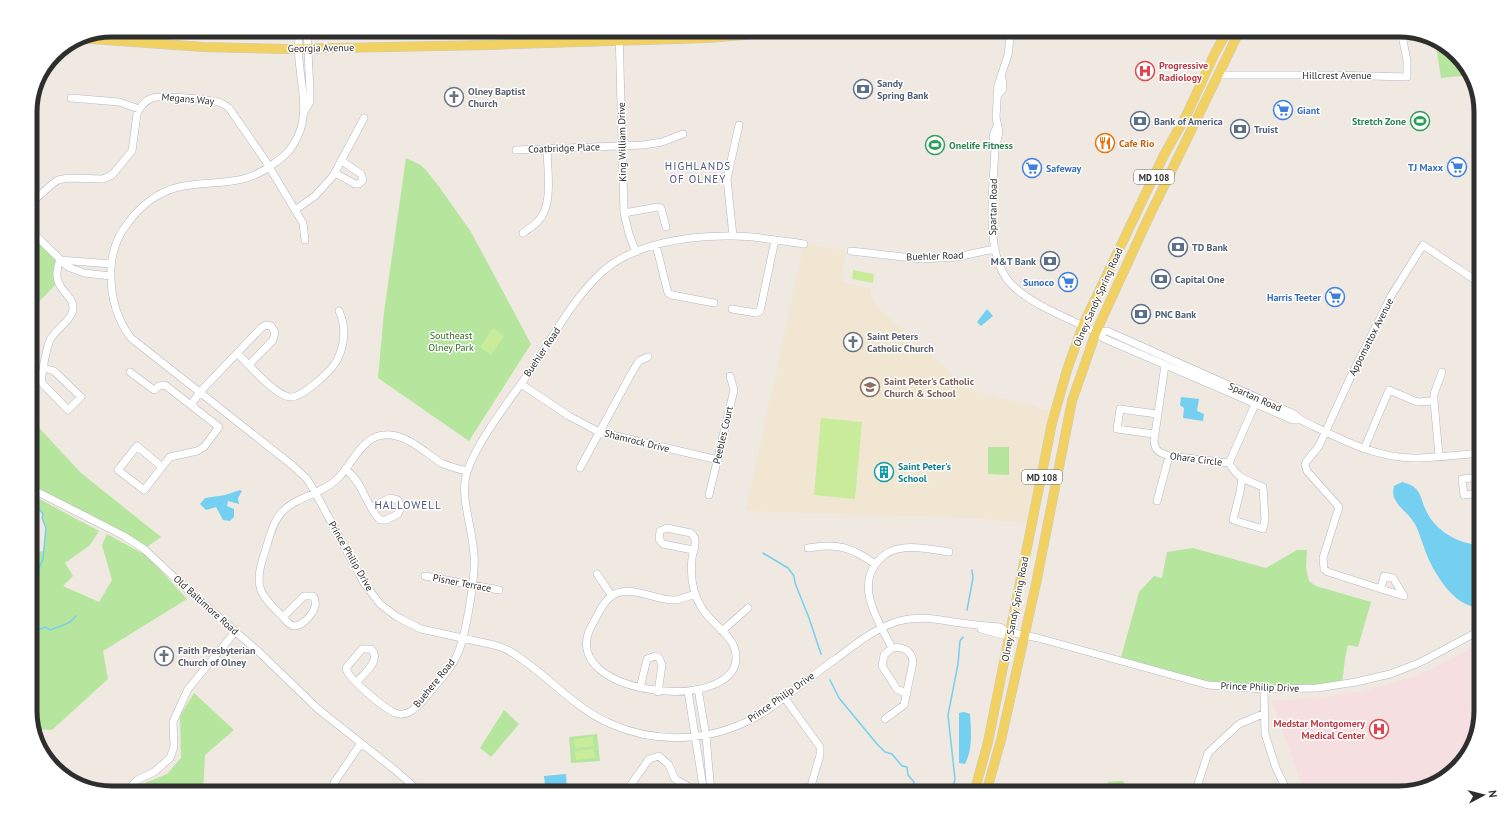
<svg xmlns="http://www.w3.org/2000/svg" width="1511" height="823" font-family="'PT Sans',sans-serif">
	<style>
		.education { fill: #f0e6d1 }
		.medical { fill: #f5dfe0 }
		.green { fill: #b6e59e }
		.pitch { fill: #c9ec9a }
		.water { fill: #75cff0 }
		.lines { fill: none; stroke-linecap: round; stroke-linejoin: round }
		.stream { stroke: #75cff0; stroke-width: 1.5 }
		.minor-casing { stroke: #b4b7c1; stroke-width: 8 }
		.major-casing { stroke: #c9c9c9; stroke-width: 10 }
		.minor { stroke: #fff; stroke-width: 7 }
		.major { stroke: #f2d163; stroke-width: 9 }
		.labels { text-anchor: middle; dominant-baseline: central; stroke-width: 3; stroke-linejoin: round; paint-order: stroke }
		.shield { fill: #fff; stroke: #6d6d6d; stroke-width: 1 }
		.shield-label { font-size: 9px; font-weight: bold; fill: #2e2e2e }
		.street-label { font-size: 10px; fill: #2e2e2e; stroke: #fff }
		.health-label { font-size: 10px; font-weight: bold; fill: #be3a42; stroke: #fff; text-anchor: start }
		.service-label { font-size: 10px; font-weight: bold; fill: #4e5e75; stroke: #fff; text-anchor: start }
		.worship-label { font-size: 10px; font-weight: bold; fill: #5b616d; stroke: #fff; text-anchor: start }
		.shop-label { font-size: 10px; font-weight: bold; fill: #366cbe; stroke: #fff; text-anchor: end }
		.leisure-label { font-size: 10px; font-weight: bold; fill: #27864d; stroke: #fff; text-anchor: end }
		.food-label { font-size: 10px; font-weight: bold; fill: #c56008; stroke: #fff; text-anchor: start }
		.park-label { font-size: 10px; fill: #2c6e1b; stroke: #fff }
		.education-label { font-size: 10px; font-weight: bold; fill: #785e54; stroke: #fff; text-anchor: start }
		.culture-label { font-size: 10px; font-weight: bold; fill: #0d838f; stroke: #fff; text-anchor: start }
		.neighbourhood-label { font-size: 11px; letter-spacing: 1px; fill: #4d5680; stroke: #fff }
		.rim { fill: none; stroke: #2e2e2e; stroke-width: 5 }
	</style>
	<rect width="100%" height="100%" fill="#efe9e1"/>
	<!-- education -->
	<path class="education" d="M804 244 846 250 841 282 871 288V296L875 305 909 336 921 344 960 383 974 391 1055 412 1033 523 983 519 918 516 746 511Z"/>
	<!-- medical -->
	<path class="medical" d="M1481 644V711L1472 748 1440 782 1399 793H1305L1272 701 1327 697 1360 692 1422 674Z"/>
	<!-- green -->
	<path class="green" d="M1435 39 1467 67 1470 75 1441 78Z
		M406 158 419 164 426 170 440 188 471 232 531 344 469 441 378 378 384 312Z
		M30 230 60 260 57 283 30 311Z
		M30 418 81 473 161 537 144 549 30 488Z
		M988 447H1009V475L988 474Z
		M30 494 99 531 90 545 65 563 73 576 63 586 99 602 112 580 102 545 107 534 147 556 187 599 103 651 108 679 52 730 34 729 30 717V562L38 552 43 551 46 528 42 518 43 514 30 498Z
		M1193 548 1266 568 1297 550H1307L1306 568 1309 581 1316 586 1371 602 1358 647 1348 645 1345 659 1342 684 1317 688 1208 685 1120 661 1139 592 1154 576 1162 578 1167 552Z
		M194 693 234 730 205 755 203 793H134L147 782 167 774 181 758 180 716Z
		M504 710 519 724 491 757 480 748Z
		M597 734 600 761 571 763 569 737Z
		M1117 781H1123L1127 788 1128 793H1104L1108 782Z"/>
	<!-- pitch -->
	<path class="pitch" d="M853 270 874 274 873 283 852 279Z
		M493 328 504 336 491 355 480 347Z
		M821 418 862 422 855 499 814 495Z
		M593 737 594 746 575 748 574 739Z
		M594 749 595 758 576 760 575 751Z"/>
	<!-- water -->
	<path class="water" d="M987 309 993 316 981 326 977 322Z
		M1181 397 1199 399 1197 411 1204 414 1203 421 1183 418 1184 408 1180 405Z
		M1402 482C1424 487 1419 500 1429 516 1439 533 1462 545 1481 545V606C1459 611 1438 579 1430 562 1424 550 1421 536 1415 524 1407 510 1389 503 1394 486Z
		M240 490 242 491 238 498 239 504 228 501 227 506 234 509V517L230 521 223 520 216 507 206 510 200 504 205 498 225 495Z
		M964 712 970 714C971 730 973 749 965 764L959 763V713Z
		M566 774 567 790 574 789 575 793H552L551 784H545L544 776Z"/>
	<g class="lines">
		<!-- stream -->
		<path class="stream" d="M30 498 43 514 42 518 46 528 43 559 39 568 38 587 33 594 30 608
			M763 553 788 568 794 576 795 583 809 618 821 654
			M967 610 973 578 972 570
			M30 632 46 627 50 630C60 626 69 625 76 616
			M830 680 839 698 877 744 885 752 892 754 902 766 907 767 908 775 914 782 912 793
			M952 793 955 779 948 715 958 664 960 641 963 637"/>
		<defs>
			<path id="minor" d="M300 30C292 68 317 110 293 145 289 152 282 158 276 162 242 189 216 179 179 187 158 192 140 206 128 223 118 235 112 252 111 268 110 294 115 317 131 338L292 465 307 479 315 492 364 583 380 604 397 617 421 629 494 645 506 649C544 670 571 707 611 724 657 744 709 742 754 718 783 702 809 677 837 658 856 644 875 628 899 621 920 615 940 620 961 623 974 625 987 626 1000 627L1009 632 1038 638 1208 685 1264 689 1317 688 1356 682 1390 674 1419 663 1481 630
				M619 30 624 213 629 234 636 252
				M1218 75H1332L1407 77V61L1401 30
				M997 96 1003 89 1002 77
				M71 98 119 102 139 109
				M304 112 310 102V92L307 30
				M997 126 993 136 995 147C994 185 982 256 1012 285 1034 306 1068 318 1096 332L1103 338 1293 420H1301
				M996 145 999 132 996 117 998 85 1008 55 1011 30
				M516 150 643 145 662 142 683 134
				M335 173 355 184H359L363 180 361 174 342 161
				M30 204 51 185 58 180 68 178 103 179 112 175 132 151 137 114C140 107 145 101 152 98 160 95 212 99 221 103 224 104 226 106 229 108L265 160 295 210 303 223 305 240
				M295 210 315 196 333 176 364 118
				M624 213 658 207 661 208 666 227
				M30 230 68 267 84 273 111 276
				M523 233C528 229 534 226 538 221 554 206 547 168 547 148
				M733 236 727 179 739 125
				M656 245 668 293 672 295 714 303
				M851 251 921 259 957 257 994 249
				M60 260 111 264
				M732 309 756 313 760 311 775 240
				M1096 332 1107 331 1294 414 1301 420C1337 437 1374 458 1414 458 1436 458 1459 455 1481 453
				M237 353C249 365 274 394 289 397 301 399 333 370 338 358 345 344 346 325 339 311
				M1165 365 1154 441C1155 451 1160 453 1169 456L1229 463 1257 400
				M44 368 54 371 81 397 68 410 41 382C43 369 45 352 50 340 55 330 68 323 72 313 79 293 47 292 60 260
				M130 372 154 390 159 386 165 385 219 427 204 447 197 451 170 457 144 490 118 470 137 446 162 467
				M521 384 569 416 599 432 718 460
				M191 405 199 393 261 328 266 325 271 326 275 332 273 340 249 365
				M1154 434 1117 429 1120 409 1157 414
				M1364 449 1389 390 1417 402 1434 401
				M1439 456 1434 401V394L1442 372
				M1229 463C1239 480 1245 479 1263 487L1265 520 1263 529 1233 520 1240 492 1242 478
				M580 468 631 374 639 361 648 357
				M345 469C364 483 365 505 380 520H386L398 514 401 507 398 500 390 498 372 507
				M1481 477 1462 479 1464 495 1481 493
				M30 488 124 536 144 549 190 592 259 652 318 709 395 770 421 793
				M709 495 734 390 730 376
				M1157 501 1169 456
				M808 548C838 543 851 547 875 564
				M693 550 663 544 659 539 660 531 667 528 691 533C693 535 695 537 695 540 696 546 693 552 692 558 690 576 693 595 703 610 711 622 732 636 735 650 752 717 551 698 592 625 598 615 603 601 613 595 632 584 655 601 675 600 682 599 689 596 695 594
				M597 574 612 596
				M425 576 499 590
				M1381 589 1404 596 1393 578 1384 576 1381 589 1328 572 1324 569 1323 558 1339 507 1307 471 1305 465 1306 462 1319 446 1351 376 1391 296 1423 245 1481 284
				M283 617 304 596H313C322 607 303 627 294 626 288 625 284 618 280 614 260 595 254 586 263 558 268 544 271 525 281 513 295 497 319 495 335 481 354 465 361 432 391 435 410 437 426 453 441 463 450 467 458 469 467 471
				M981 629 1003 635 1009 632
				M722 631 748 608
				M357 682C364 673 382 660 371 649H362L346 668C348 679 384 708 395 713 408 718 418 706 425 698 436 684 451 670 458 653 466 634 476 575 474 555 473 529 459 496 467 472 478 439 513 396 533 367 554 335 573 299 601 273 633 243 690 235 733 236 756 236 781 241 804 244
				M640 688 647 659 655 656 659 658 662 665 658 692
				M698 689 706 736 711 793
				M1264 689 1265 734 1276 768 1288 793
				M688 691 704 793
				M907 694 897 689 882 666 884 655 892 648C879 622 854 586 879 560 885 553 894 549 903 548 918 546 935 550 949 552
				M784 697 820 747V755L809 793
				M885 719 904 705 913 662C912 650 902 646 892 648
				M125 793 137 780 154 772 170 758 174 747 173 722 188 689 235 632
				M331 793 334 783 361 743
				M625 793 649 759 659 756 669 765 675 779 689 787
				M1195 793 1208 753 1239 724 1263 714"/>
			<path id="major" d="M179 30 291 32 400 30
				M78 38 203 47 286 49 488 45 708 38 804 30
				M974 793 988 742 1052 423 1067 370 1083 325 1164 155 1187 114 1215 53 1228 30
				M986 793 1001 740 1036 584 1072 401 1096 332 1146 223 1240 30"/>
		</defs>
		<!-- minor casing -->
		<use href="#minor" class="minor-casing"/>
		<!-- major casing -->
		<use href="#major" class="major-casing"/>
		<!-- minor -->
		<use href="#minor" class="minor"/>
		<!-- major -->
		<use href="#major" class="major"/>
	</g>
	<!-- icons -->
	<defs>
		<symbol id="hospital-ring" viewBox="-11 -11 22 22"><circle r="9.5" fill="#fff" stroke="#e0444e" stroke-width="1.5"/><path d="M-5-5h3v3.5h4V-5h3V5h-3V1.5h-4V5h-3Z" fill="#e0444e"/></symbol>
		<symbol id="bank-ring" viewBox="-11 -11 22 22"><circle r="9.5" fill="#fff" stroke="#5c6f8a" stroke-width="1.5"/><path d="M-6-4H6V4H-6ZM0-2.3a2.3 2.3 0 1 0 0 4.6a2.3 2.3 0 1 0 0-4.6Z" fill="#5c6f8a"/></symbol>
		<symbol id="church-ring" viewBox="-11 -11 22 22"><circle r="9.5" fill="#fff" stroke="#6b7280" stroke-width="1.5"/><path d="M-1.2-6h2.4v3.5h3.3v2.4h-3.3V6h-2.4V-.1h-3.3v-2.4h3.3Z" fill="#6b7280"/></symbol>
		<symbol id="supermarket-ring" viewBox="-11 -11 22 22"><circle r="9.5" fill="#fff" stroke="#3f7fe0" stroke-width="1.5"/><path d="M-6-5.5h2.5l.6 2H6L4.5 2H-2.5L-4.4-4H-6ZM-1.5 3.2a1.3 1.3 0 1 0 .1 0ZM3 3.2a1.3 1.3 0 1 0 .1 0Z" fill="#3f7fe0"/></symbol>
		<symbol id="stadium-ring" viewBox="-11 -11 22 22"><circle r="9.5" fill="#fff" stroke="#2e9e5b" stroke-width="1.5"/><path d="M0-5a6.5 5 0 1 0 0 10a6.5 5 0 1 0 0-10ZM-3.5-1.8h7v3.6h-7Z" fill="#2e9e5b"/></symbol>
		<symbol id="restaurant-ring" viewBox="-11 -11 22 22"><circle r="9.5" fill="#fff" stroke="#e8710a" stroke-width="1.5"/><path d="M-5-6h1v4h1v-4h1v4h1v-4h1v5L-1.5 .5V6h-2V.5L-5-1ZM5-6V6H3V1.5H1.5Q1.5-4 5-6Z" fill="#e8710a"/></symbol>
		<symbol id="school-ring" viewBox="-11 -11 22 22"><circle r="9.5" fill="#fff" stroke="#8d6e63" stroke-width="1.5"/><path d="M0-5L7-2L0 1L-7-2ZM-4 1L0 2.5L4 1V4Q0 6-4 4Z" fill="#8d6e63"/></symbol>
		<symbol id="building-ring" viewBox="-11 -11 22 22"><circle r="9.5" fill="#fff" stroke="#0f9aa8" stroke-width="1.5"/><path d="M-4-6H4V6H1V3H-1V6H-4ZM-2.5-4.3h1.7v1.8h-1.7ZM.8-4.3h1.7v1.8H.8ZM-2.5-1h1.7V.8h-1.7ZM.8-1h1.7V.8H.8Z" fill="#0f9aa8"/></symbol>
	</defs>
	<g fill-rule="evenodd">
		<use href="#hospital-ring" x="1134" y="60" width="22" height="22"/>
		<use href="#bank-ring" x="852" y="78" width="22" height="22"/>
		<use href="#church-ring" x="443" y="86" width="22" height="22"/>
		<use href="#supermarket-ring" x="1272" y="99" width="22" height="22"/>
		<use href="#bank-ring" x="1129" y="110" width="22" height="22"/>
		<use href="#stadium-ring" x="1409" y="110" width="22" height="22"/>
		<use href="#bank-ring" x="1229" y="118" width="22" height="22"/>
		<use href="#restaurant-ring" x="1094" y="132" width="22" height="22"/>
		<use href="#stadium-ring" x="924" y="134" width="22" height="22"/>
		<use href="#supermarket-ring" x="1446" y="156" width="22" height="22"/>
		<use href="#supermarket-ring" x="1021" y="157" width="22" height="22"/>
		<use href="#bank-ring" x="1167" y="236" width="22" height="22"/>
		<use href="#bank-ring" x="1039" y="250" width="22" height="22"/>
		<use href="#bank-ring" x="1150" y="268" width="22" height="22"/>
		<use href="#supermarket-ring" x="1057" y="271" width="22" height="22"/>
		<use href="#supermarket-ring" x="1324" y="286" width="22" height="22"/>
		<use href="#bank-ring" x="1130" y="303" width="22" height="22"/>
		<use href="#church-ring" x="842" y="331" width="22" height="22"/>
		<use href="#school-ring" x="859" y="376" width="22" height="22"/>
		<use href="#building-ring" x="873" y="461" width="22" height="22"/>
		<use href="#church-ring" x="153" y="645" width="22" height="22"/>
		<use href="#hospital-ring" x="1368" y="718" width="22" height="22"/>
	</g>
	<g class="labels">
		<!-- shield labels -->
		<g class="shield">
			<rect x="1134" y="170" width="40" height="14" rx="3"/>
			<rect x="1022" y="470" width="40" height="14" rx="3"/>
		</g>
		<g class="shield-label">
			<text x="1154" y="177">MD 108</text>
			<text x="1042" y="477">MD 108</text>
		</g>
		<!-- street labels -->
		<g class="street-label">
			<text transform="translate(321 48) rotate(-1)">Georgia Avenue</text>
			<text x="1337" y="75">Hillcrest Avenue</text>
			<text transform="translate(188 99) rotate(5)">Megans Way</text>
			<text transform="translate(622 142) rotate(-91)">King William Drive</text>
			<text transform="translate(564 148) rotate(-2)">Coatbridge Place</text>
			<text transform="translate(993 207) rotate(-89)">Spartan Road</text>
			<text transform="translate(935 256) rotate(-2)">Buehler Road</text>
			<text transform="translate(1098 297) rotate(-66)">Olney Sandy Spring Road</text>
			<text transform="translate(1371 337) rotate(-63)">Appomattox Avenue</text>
			<text transform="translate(542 352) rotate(-56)">Buehler Road</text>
			<text transform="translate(1255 397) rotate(24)">Spartan Road</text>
			<text transform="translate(723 435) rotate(-77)">Peebles Court</text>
			<text transform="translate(637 441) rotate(14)">Shamrock Drive</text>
			<text transform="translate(1196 459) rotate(7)">Ohara Circle</text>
			<text transform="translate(351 556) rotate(60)">Prince Philip Drive</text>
			<text transform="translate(462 583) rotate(11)">Pisner Terrace</text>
			<text transform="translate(206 605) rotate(42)">Old Baltimore Road</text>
			<text transform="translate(1015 609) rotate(-79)">Olney Sandy Spring Road</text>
			<text transform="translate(434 683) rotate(-51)">Buehere Road</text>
			<text transform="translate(1260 687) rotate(2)">Prince Philip Drive</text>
			<text transform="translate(781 697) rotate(-35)">Prince Philip Drive</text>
		</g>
		<!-- health labels -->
		<g class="health-label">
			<text x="1159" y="65">Progressive<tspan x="1159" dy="12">Radiology</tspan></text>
			<text x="1365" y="723" text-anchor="end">Medstar Montgomery<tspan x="1365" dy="12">Medical Center</tspan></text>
		</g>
		<!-- service labels -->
		<g class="service-label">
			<text x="877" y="83">Sandy<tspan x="877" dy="12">Spring Bank</tspan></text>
			<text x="1154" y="121">Bank of America</text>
			<text x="1254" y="129">Truist</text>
			<text x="1192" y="247">TD Bank</text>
			<text x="1036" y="261" text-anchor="end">M&amp;T Bank</text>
			<text x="1175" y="279">Capital One</text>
			<text x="1155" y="314">PNC Bank</text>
		</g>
		<!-- worship labels -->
		<g class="worship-label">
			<text x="468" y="91">Olney Baptist<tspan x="468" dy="12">Church</tspan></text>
			<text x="867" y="336">Saint Peters<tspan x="867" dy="12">Catholic Church</tspan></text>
			<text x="178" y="650">Faith Presbyterian<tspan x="178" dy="12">Church of Olney</tspan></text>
		</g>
		<!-- shop labels -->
		<g class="shop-label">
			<text x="1297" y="110" text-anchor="start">Giant</text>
			<text x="1443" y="167">TJ Maxx</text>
			<text x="1046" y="168" text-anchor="start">Safeway</text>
			<text x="1054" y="282">Sunoco</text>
			<text x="1321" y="297">Harris Teeter</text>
		</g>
		<!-- leisure labels -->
		<g class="leisure-label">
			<text x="1406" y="121">Stretch Zone</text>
			<text x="949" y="145" text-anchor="start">Onelife Fitness</text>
		</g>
		<!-- food labels -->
		<g class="food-label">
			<text x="1119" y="143">Cafe Rio</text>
		</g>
		<!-- park labels -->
		<g class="park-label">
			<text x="451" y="335">Southeast<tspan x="451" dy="12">Olney Park</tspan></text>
		</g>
		<!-- education labels -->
		<g class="education-label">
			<text x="884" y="381">Saint Peter's Catholic<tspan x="884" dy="12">Church &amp; School</tspan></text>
		</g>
		<!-- culture labels -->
		<g class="culture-label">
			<text x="898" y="466">Saint Peter's<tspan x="898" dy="12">School</tspan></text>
		</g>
		<!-- neighbourhood labels -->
		<g class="neighbourhood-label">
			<text x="698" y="166">HIGHLANDS<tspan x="698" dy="13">OF OLNEY</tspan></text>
			<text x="408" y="505">HALLOWELL</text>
		</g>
	</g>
	<!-- crop -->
	<path d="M0 0H1511V823H0ZM112 37H1399A75 75 0 0 1 1474 112V711A75 75 0 0 1 1399 786H112A75 75 0 0 1 37 711V112A75 75 0 0 1 112 37Z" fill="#fff" fill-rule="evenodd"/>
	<path class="rim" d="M112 37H1399A75 75 0 0 1 1474 112V711A75 75 0 0 1 1399 786H112A75 75 0 0 1 37 711V112A75 75 0 0 1 112 37Z"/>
	<!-- north arrow -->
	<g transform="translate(1483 795) rotate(83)" stroke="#ffffff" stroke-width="3" paint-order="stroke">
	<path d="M0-3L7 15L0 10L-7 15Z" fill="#2e2e2e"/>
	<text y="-6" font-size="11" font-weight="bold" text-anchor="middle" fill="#2e2e2e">N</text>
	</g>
</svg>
